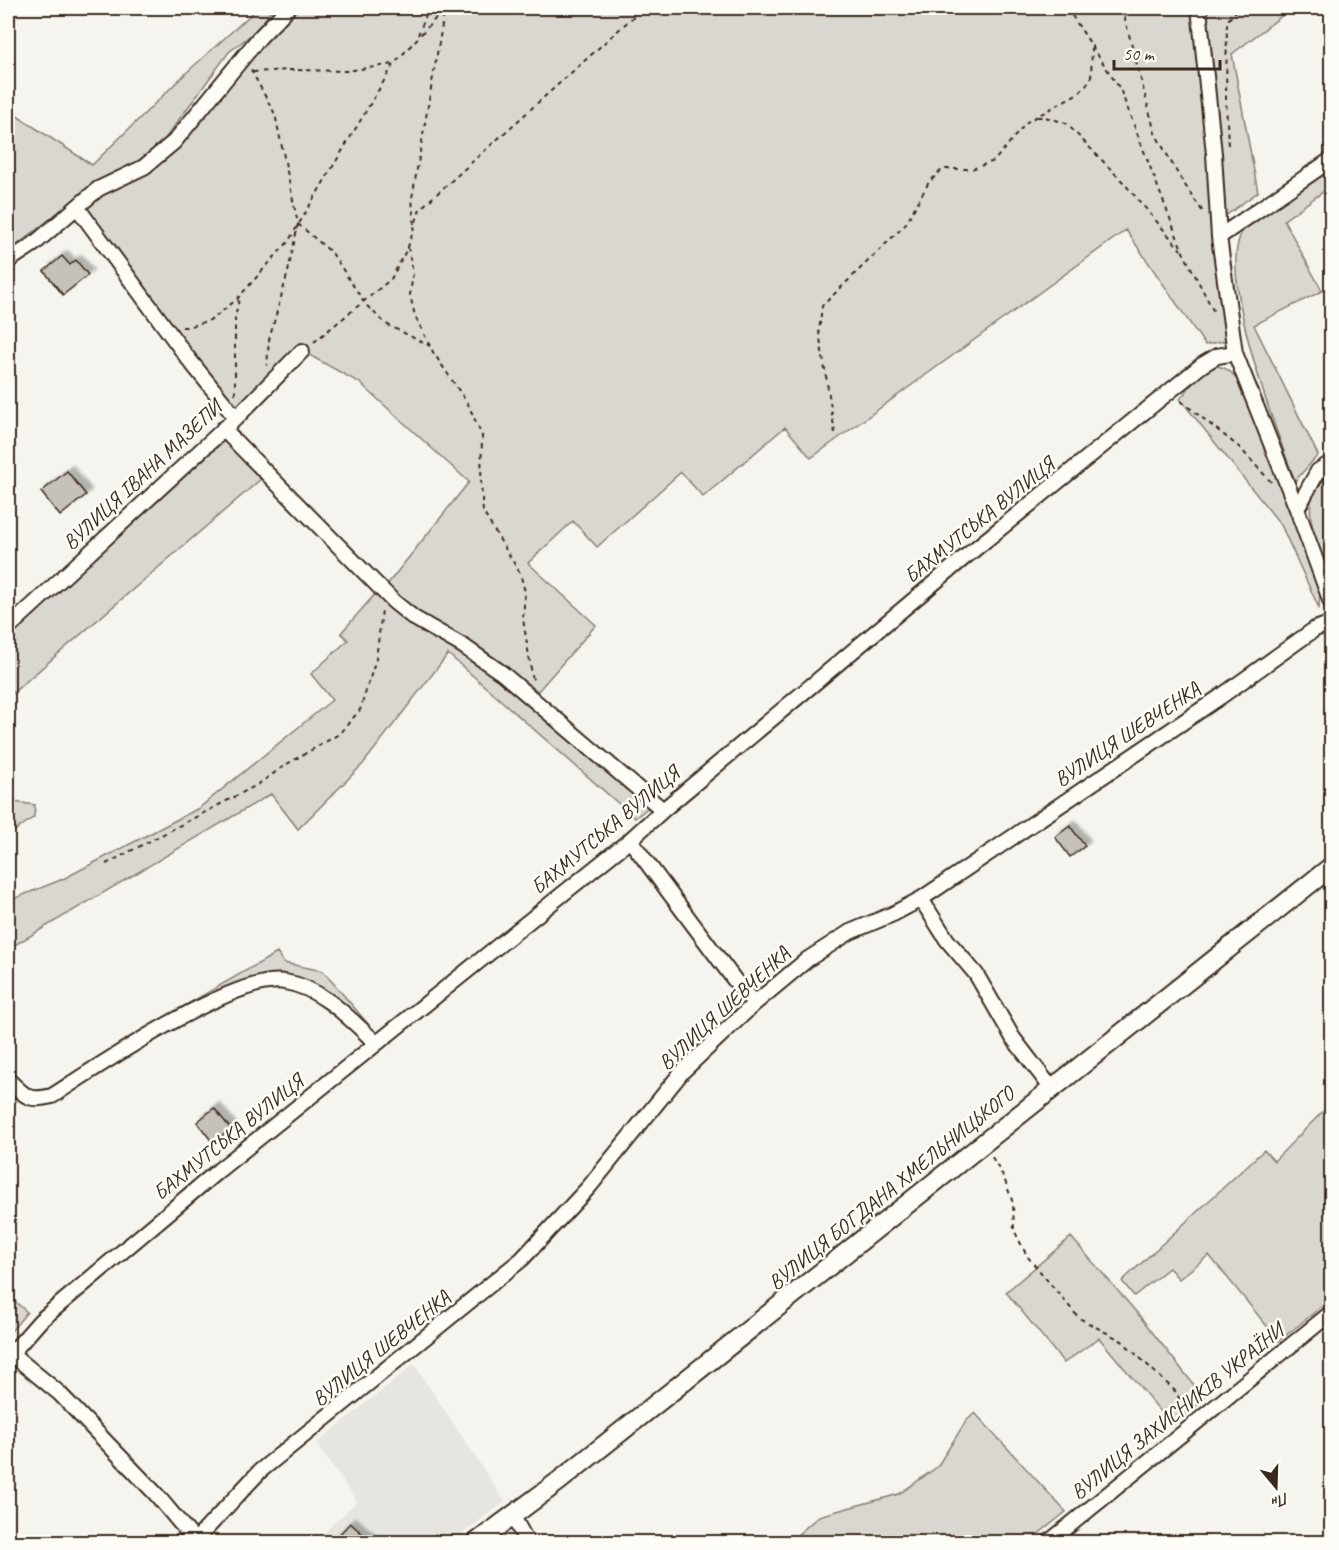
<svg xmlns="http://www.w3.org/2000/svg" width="1339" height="1550" font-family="Caveat,sans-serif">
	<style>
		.built { fill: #e7e5df }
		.green { fill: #dad6d0; stroke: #8a8077; stroke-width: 1.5 }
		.building { fill: #c7c1bb; stroke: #3b2a1e; stroke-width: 1.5; filter: url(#shadow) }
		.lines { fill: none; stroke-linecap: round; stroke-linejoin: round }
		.minor-casing { stroke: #3b2a1e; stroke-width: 18 }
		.tertiary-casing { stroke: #3b2a1e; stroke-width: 22 }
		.path { stroke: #3b2a1e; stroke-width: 2; stroke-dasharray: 4.5 4.5; stroke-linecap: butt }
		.minor { stroke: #fdfcf7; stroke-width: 14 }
		.tertiary { stroke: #fdfcf7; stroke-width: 18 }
		.labels { text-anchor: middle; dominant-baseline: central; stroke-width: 5; stroke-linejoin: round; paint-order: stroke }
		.street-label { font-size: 21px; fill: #3b2a1e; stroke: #fdfcf7 }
	</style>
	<defs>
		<filter id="shadow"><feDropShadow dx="5.5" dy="-5.5" stdDeviation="1.5" flood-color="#0004"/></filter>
	</defs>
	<rect width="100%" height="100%" fill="#f5f4ee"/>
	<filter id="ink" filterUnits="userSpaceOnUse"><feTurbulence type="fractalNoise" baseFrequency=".0167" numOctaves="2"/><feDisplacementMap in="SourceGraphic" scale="12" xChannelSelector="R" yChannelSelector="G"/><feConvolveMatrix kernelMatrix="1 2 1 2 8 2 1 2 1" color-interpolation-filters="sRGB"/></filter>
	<g filter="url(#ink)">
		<!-- built -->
		<path class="built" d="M414 1364 505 1502 450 1542H315L357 1501 316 1444Z"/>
		<!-- green -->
		<path class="green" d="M258 8H273L257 30 229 52 161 144 125 170 92 186 8 252V110L92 165 186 73Z
			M295 8H1194L1229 340 1205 345 1126 230 811 458 785 427 703 497 681 472 597 547 573 521 528 563 596 625 538 691 465 641 422 617 386 586 469 482 360 383 302 351 236 412 83 207 100 192 146 169Z
			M1205 8H1292L1232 54 1258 192 1221 219Z
			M1331 168V186L1284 220 1322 291 1254 325 1318 455 1295 481C1278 436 1212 266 1245 228 1250 221 1261 217 1268 212 1289 198 1310 183 1331 168Z
			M1213 366C1231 365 1237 380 1245 394L1308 556 1320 595 1319 608 1281 525 1180 399 1202 372Z
			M224 441 261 479 8 697V637Z
			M1331 476V580C1321 549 1290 496 1331 476Z
			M376 593 475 661 650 806 635 818 448 654 363 764 298 829 271 794 8 949V901L63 879 199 808 332 700 311 674 348 640 341 633Z
			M8 801 35 805 34 817 9 835 8 839Z
			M277 953 284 963 323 971 369 1025 304 979 279 975 241 981 135 1034Z
			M1331 1103V1299L1279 1341 1209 1255 1179 1279 1169 1268 1134 1296 1122 1281 1264 1150 1274 1161Z
			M1071 1237 1138 1314 1205 1399 1172 1425 1099 1338 1064 1363 1006 1292Z
			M8 1295 27 1312 8 1335Z
			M975 1413 1066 1512 1028 1542H789L819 1516 899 1494 937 1467 966 1421Z"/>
		<!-- building -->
		<path class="building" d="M62 256 70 265 76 260 88 275 63 295 44 271Z
			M67 471 86 495 60 516 41 492Z
			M1070 826 1085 846 1070 857 1055 837Z
			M214 1108 231 1129 213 1143 197 1122Z
			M350 1523 372 1542H332Z"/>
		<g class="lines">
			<defs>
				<path id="minor" d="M1199 8 1214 154 1219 237 1235 353 1297 509 1332 605
					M77 207 187 357 236 418
					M1219 237 1332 159
					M8 261 34 244 98 189 144 167 174 142 259 38 288 8
					M223 429 394 602 414 618 463 646 502 673 663 810
					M1297 509 1318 471 1332 462
					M8 628 236 418 302 351
					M630 840 742 990 755 1003
					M921 899 947 940 976 974 1013 1038 1052 1089
					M8 1080C26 1096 27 1102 52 1096 97 1067 236 973 285 982 322 988 350 1019 376 1043
					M8 1351 59 1393 155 1493 196 1542
					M11 1354 40 1321 219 1170 630 840 663 810 965 557 1202 365 1217 356 1235 353
					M512 1515 527 1542
					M194 1542 260 1471 522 1259 589 1187 682 1072 755 1003 808 959 850 932 893 914 921 899 1220 697 1315 629 1332 623
					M1049 1542 1332 1312"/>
				<path id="tertiary" d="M477 1542 559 1481 1332 866"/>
			</defs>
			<!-- minor casing -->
			<use href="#minor" class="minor-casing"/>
			<!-- tertiary casing -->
			<use href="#tertiary" class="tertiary-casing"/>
			<!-- path -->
			<path class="path" d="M1067 8 1120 89 1183 252 1215 314
				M1122 8 1155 133 1179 176 1203 212
				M418 35 429 8
				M251 70 275 114 298 224 288 272 269 340 267 366
				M253 72 291 70 347 71 394 64
				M1037 117H1045L1066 123 1123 182 1181 250
				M1228 145 1226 98 1227 21 1239 8
				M298 224 332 253 366 305 386 324 430 346
				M414 224 412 198 445 8
				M408 247 413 273 410 295 415 316 433 352 468 404 482 436 481 484 483 512 520 573 525 592 523 619 533 681
				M182 327H188L213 319 237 299 288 242 394 64 445 8
				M314 342 391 279 408 247 420 209 643 8
				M235 394V318L239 299
				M1181 401 1239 447 1272 483
				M835 433 819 332 822 306 905 225 929 182 943 169H972L994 161 1027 122 1080 92 1091 79 1092 47
				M106 864 257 785 287 764 339 734 360 710 376 659 382 610
				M992 1157 1004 1178 1013 1203 1014 1230 1027 1256 1079 1318 1122 1341 1175 1391 1187 1412"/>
			<!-- minor -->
			<use href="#minor" class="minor"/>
			<!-- tertiary -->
			<use href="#tertiary" class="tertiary"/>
		</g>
	</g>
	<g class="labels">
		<!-- street labels -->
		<g class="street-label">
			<text transform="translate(142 475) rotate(-43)">ВУЛИЦЯ ІВАНА МАЗЕПИ</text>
			<text transform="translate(979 520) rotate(-39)">БАХМУТСЬКА ВУЛИЦЯ</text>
			<text transform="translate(1127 734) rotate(-34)">ВУЛИЦЯ ШЕВЧЕНКА</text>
			<text transform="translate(605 830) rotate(-40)">БАХМУТСЬКА ВУЛИЦЯ</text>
			<text transform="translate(724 1008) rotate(-43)">ВУЛИЦЯ ШЕВЧЕНКА</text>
			<text transform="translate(228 1137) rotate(-39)">БАХМУТСЬКА ВУЛИЦЯ</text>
			<text transform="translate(891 1188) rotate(-39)">ВУЛИЦЯ БОГДАНА ХМЕЛЬНИЦЬКОГО</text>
			<text transform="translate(381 1348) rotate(-39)">ВУЛИЦЯ ШЕВЧЕНКА</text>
			<text transform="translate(1177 1411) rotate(-39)">ВУЛИЦЯ ЗАХИСНИКІВ УКРАЇНИ</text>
		</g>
	</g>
	<!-- margin -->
	<rect width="1339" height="1550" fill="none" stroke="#fdfcf7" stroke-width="30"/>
	<rect x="15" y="15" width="1309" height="1520" fill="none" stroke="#3b2a1e" stroke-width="2" filter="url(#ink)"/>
	<!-- north arrow -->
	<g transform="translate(1276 1487) rotate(161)" stroke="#fdfcf7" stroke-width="4.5" paint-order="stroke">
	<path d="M0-4.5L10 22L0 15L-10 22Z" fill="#3b2a1e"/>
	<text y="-9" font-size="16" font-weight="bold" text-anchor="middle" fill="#3b2a1e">Пн</text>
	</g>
	<!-- scale -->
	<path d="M1114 60v9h106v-9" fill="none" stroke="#3b2a1e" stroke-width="3"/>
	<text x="1123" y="60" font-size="18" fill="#3b2a1e" stroke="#fdfcf7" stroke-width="4.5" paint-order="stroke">50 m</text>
</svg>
